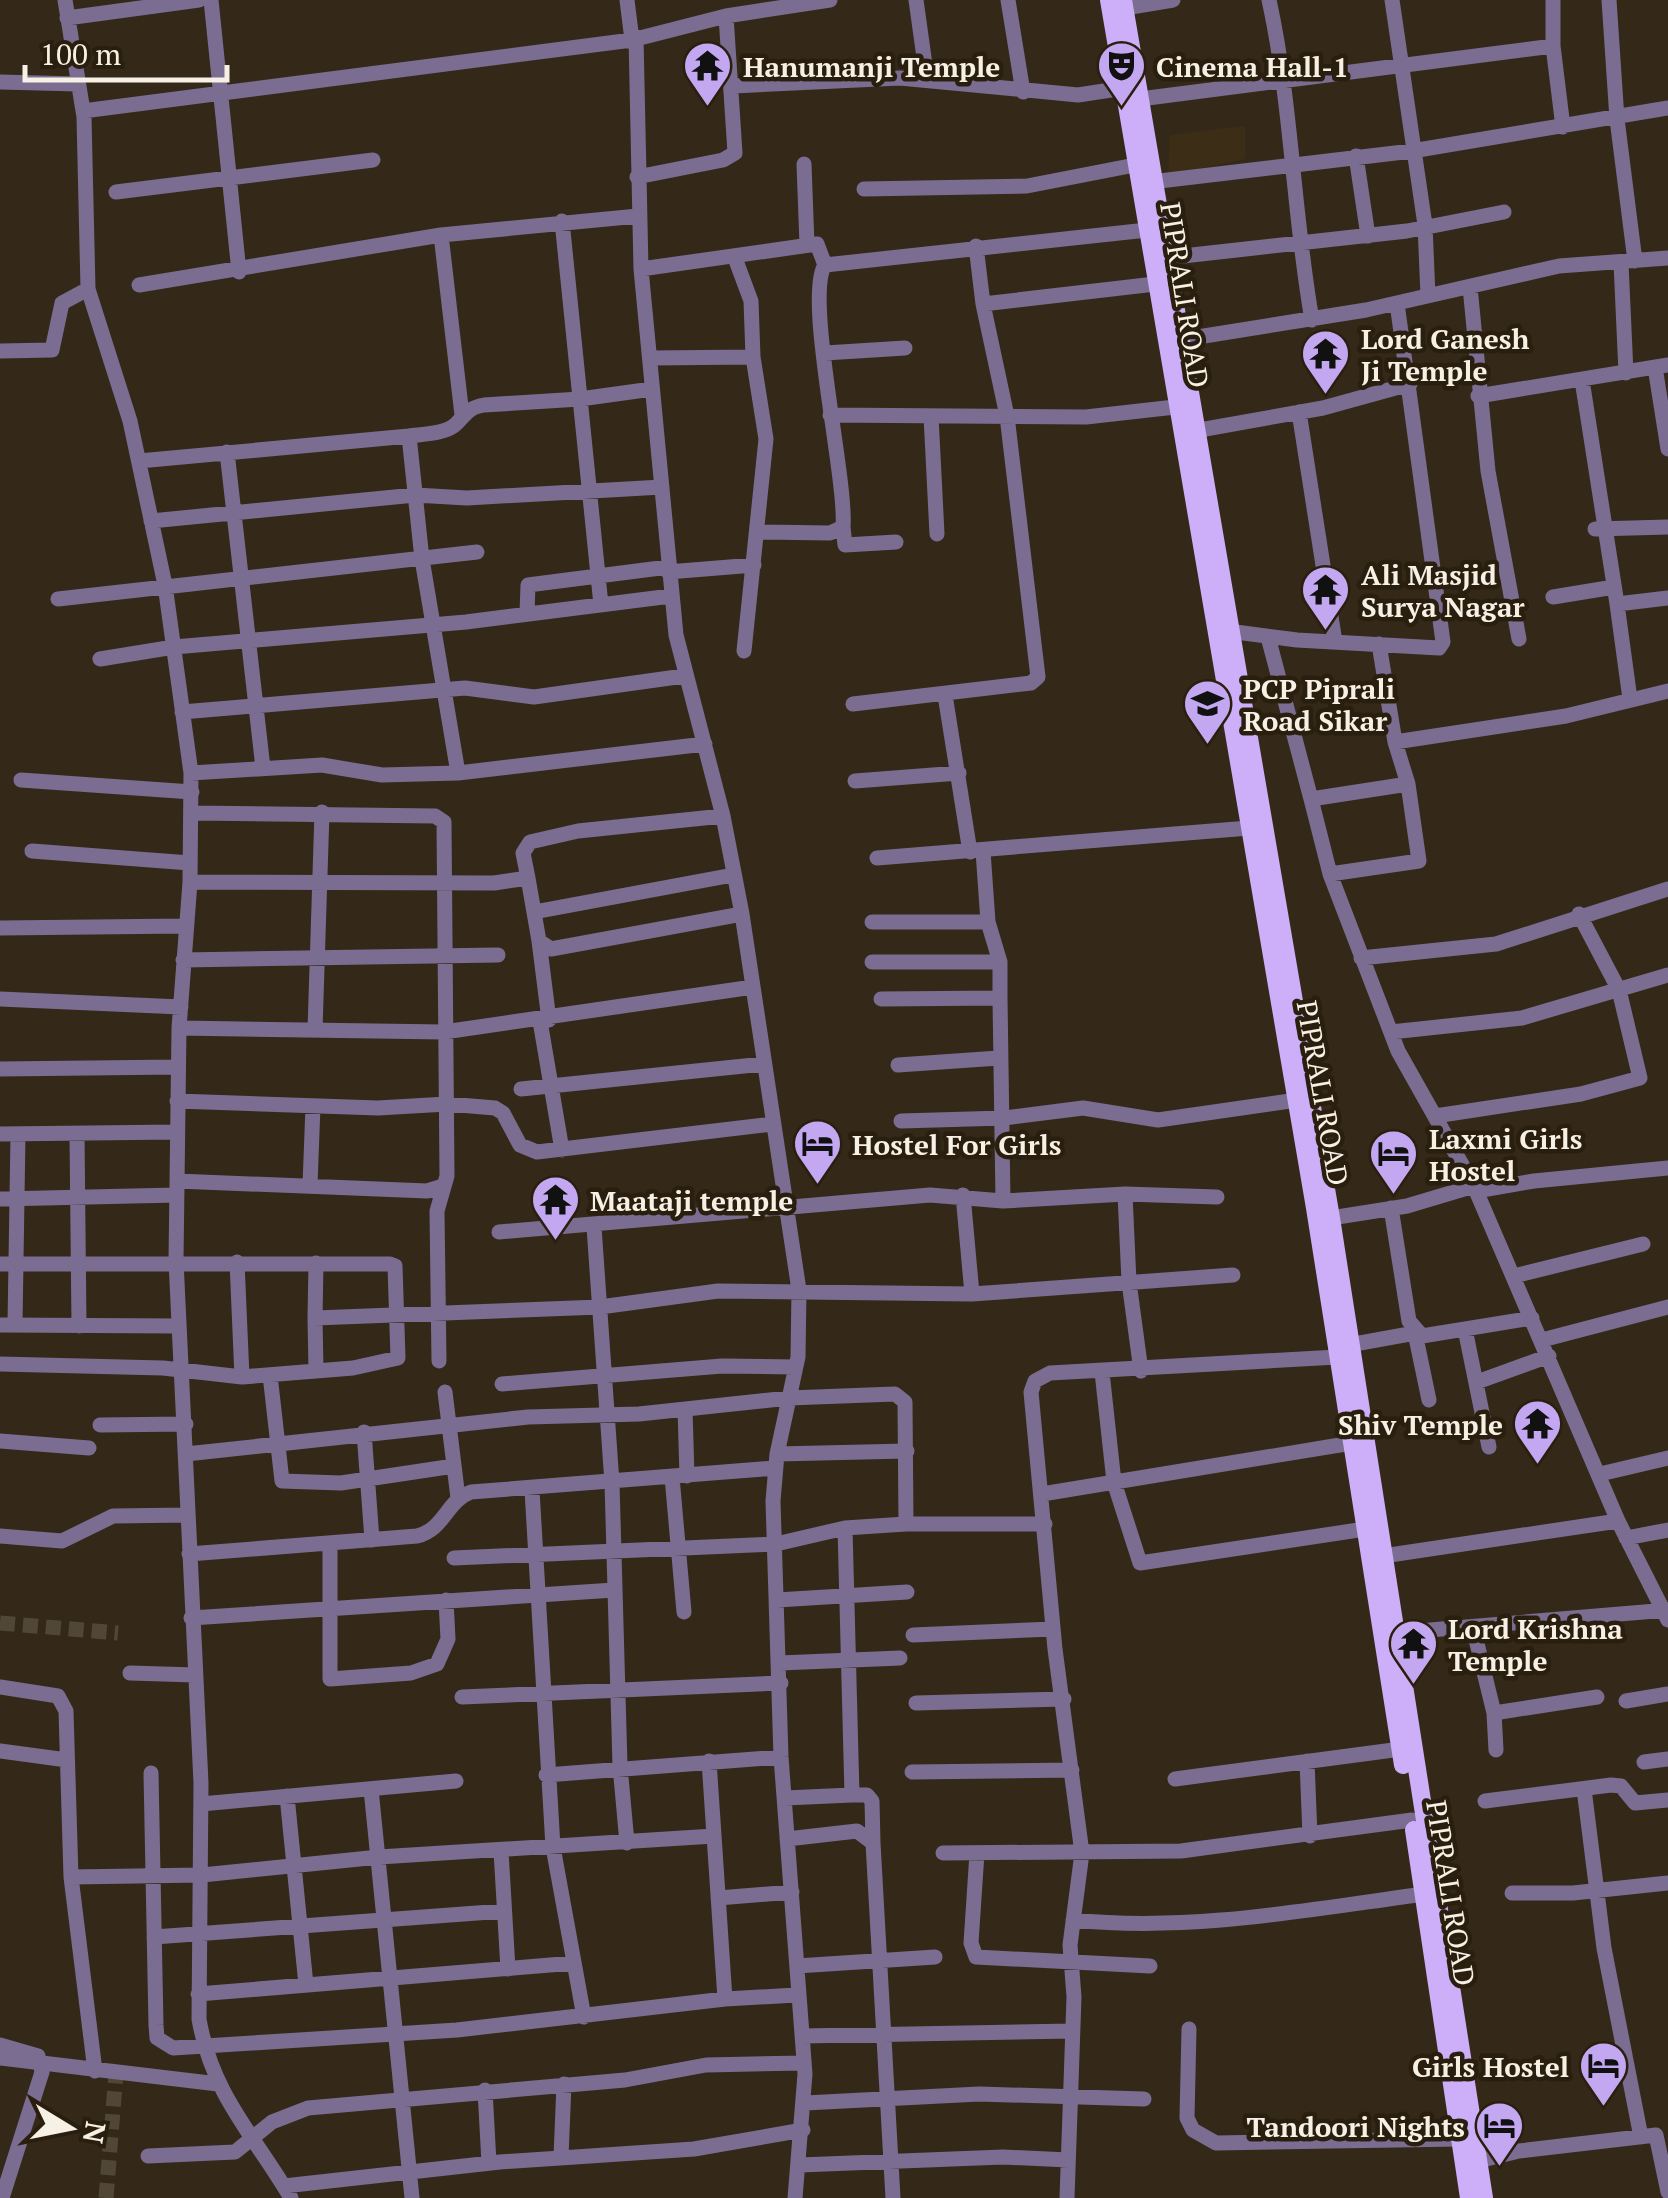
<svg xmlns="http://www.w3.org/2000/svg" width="1668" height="2198" font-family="'PT Serif',serif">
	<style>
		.built { fill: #3c2e16 }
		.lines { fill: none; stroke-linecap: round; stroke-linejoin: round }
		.minor-tunnel { stroke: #514737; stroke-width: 15; stroke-dasharray: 15 8; stroke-linecap: butt }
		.minor { stroke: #7b6d91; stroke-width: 15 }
		.major { stroke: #ccaff8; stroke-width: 18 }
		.labels { text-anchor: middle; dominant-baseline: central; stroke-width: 9; stroke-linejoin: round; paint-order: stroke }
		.poi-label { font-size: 28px; font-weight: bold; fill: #f7f0e5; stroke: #2a1f0e; text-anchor: start }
		.street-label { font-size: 28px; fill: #f7f0e5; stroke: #2a1f0e }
	</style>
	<rect width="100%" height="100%" fill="#342918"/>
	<!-- built -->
	<path class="built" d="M1245 126V159L1168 175 1170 135Z"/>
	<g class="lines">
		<!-- minor-tunnel -->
		<path class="minor-tunnel" d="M0 1623 118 1633
			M106 2198 116 2073"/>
		<!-- minor -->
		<path class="minor" d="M65 0 84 117 88 289 130 421 165 585 191 773 190 882 179 1028 176 1261 201 1783 199 2019C212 2095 254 2135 291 2198
			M211 0 239 272
			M627 0 632 40
			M916 0 927 79
			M1008 0 1023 92
			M1269 0C1292 105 1293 213 1312 320
			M1392 0 1425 225 1428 296
			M1553 0V46L1563 127
			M1609 0 1617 119 1635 261
			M1125 8 1173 0
			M67 18 199 0
			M636 37 641 269 676 635 723 816 742 914 799 1290 798 1357 777 1454 773 1501 781 1757 805 2074 795 2198
			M0 82 78 84
			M733 86 900 78 1078 95 1124 88
			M1140 99 1553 46
			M83 111 632 40 726 16 830 0
			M1356 156 1368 236
			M804 164 807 245
			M637 177 723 160 735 153 726 16
			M1151 182 1412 151 1668 108
			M864 189 1027 186 1135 165
			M116 192 373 160
			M562 221 601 605
			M441 235 462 415
			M735 258 751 301 753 357 766 439 744 651
			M1165 258 1407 231 1504 212
			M1621 263 1626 373
			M641 269 817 244 825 265
			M139 285 441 235 638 216
			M1470 287 1488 471 1519 639
			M983 304 1155 284
			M1179 340 1366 310 1559 266 1668 258
			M0 351 52 350 62 303 88 289
			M825 353 905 348
			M651 358 753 357
			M1655 367 1668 449
			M1582 380 1617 604 1668 598
			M1478 396 1668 365
			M1299 412 1335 642
			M830 415 1086 417 1175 407
			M931 416 937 534
			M1194 431 1323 408 1410 384
			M409 436 422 559 458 773
			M227 452 263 768
			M139 461 409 436C423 434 447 434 457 423 467 413 468 408 484 405L580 399 652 389
			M151 521 415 495 467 498 662 487
			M843 527 845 545 896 542
			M1595 529 1668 527
			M758 532 830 533 843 527C847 479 804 296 825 265L1147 230
			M668 572 754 565
			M1553 597 1614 587
			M58 599 477 552
			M1617 604 1630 699
			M527 613 528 585 668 567
			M1228 631 1297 640 1439 648 1443 642 1397 303
			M1268 637 1311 799 1408 784 1395 742 1379 644
			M100 659 174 647 466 622 671 596
			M945 695 970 852
			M853 704 1031 683 1038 677 1007 416 983 304 976 246
			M182 712 465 688 534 697 684 676
			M1395 742 1566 716 1668 691
			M191 773 322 765 382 775 458 773 705 744
			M21 780 192 792
			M855 781 959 773
			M1311 799 1330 874 1398 1051 1474 1186 1618 1521 1668 1620
			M192 813 435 816 444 822 447 1176 437 1211 439 1361
			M32 851 190 863
			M877 858 1249 828
			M1330 874 1419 861 1408 784
			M528 878 539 941 551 949 742 914
			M190 882 494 883 528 878 523 853 530 842 578 831 723 816
			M534 912 733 875
			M872 922H988
			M0 928 185 926
			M539 941 549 1020
			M1361 958 1496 944 1668 889
			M183 960 498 955
			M872 962H1000
			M1000 998 1003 1201
			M0 999 181 1007
			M881 999 1000 998V962L988 922 983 851
			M540 1021 562 1150
			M179 1028 444 1032 753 987
			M315 1030 322 812
			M1391 1032 1522 1018 1668 975
			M898 1065 999 1058
			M0 1069 178 1067
			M521 1089 764 1064
			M177 1101 378 1108 447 1104 495 1108 503 1113 520 1145 537 1152 773 1124
			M1435 1116 1581 1094 1640 1078 1619 990 1579 914
			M901 1121 1004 1118 1083 1108 1158 1120 1297 1100
			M0 1134 177 1132
			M77 1134 79 1326
			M177 1181 427 1191 440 1187
			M310 1185 313 1106
			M1476 1191 1534 1181 1668 1168
			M1125 1194 1129 1282 1141 1371
			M963 1195 972 1294
			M0 1199 177 1195
			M1391 1208 1409 1321 1422 1336 1532 1318
			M1331 1218 1407 1206 1474 1186
			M594 1227 612 1483 620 1766 627 1843
			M499 1232 930 1195 1003 1201 1125 1194 1217 1197
			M237 1262 242 1377
			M0 1264H390L395 1266 398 1358 353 1368 242 1377 163 1368 0 1364
			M1514 1276 1643 1244
			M315 1318 316 1263
			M0 1325 178 1326
			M15 1325 18 1134
			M1465 1329 1489 1447
			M1542 1340 1668 1307
			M316 1371 315 1318 600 1307 718 1291 972 1294 1233 1275
			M1102 1372 1114 1482 1140 1563 1365 1529
			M270 1375 282 1481 341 1483 454 1466
			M1477 1382 1549 1356
			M502 1384 722 1366 795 1367
			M445 1392 458 1498
			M685 1409 687 1476
			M100 1425 186 1424
			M364 1432 372 1540
			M0 1441 89 1448
			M186 1454 528 1417 639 1414 789 1398 895 1394 905 1402 906 1524
			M777 1454 907 1451
			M1600 1474 1668 1458
			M672 1477 684 1612
			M532 1490 553 1847 584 2017
			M1042 1494 1352 1443
			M845 1528 852 1795H867L872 1801 873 1843
			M0 1536 62 1541 113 1516 187 1515
			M1626 1538 1668 1530
			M330 1544V1679L411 1673 437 1664 448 1639 446 1600
			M189 1554 417 1536C445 1529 446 1501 471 1492L775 1468
			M1383 1556 1618 1521
			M454 1558 776 1544 845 1528 906 1524H1045
			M777 1600 907 1592
			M191 1618 614 1590
			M1473 1627 1494 1713 1597 1697
			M1394 1633 1668 1610
			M913 1635 1053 1629
			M780 1663 900 1658
			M130 1673 195 1675
			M0 1687 58 1696 66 1711 71 1877 95 2071
			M462 1697 781 1683
			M1626 1701 1668 1694
			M916 1703 1064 1699
			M1494 1713 1496 1750
			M0 1751 67 1760
			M709 1761 725 1999
			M1307 1761 1310 1836
			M1644 1762 1668 1759
			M912 1772 1072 1770
			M151 1773 156 2025 157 2038 173 2048 457 2030 725 1999 796 1995
			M546 1775 781 1757
			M1175 1779 1401 1749
			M371 1789 412 2198
			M1584 1789 1604 1948 1641 2137
			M287 1796 306 1985
			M785 1798 852 1795
			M1485 1801 1611 1785 1621 1786 1635 1803 1668 1800
			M201 1804 456 1781
			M787 1839 857 1831 873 1843 893 2198
			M501 1851 508 1969
			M943 1853 1181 1851 1412 1820
			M977 1853 971 1943 976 1957 1150 1966
			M71 1877 202 1875 379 1857 714 1836
			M1512 1893H1573L1668 1883
			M718 1898 792 1892
			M1073 1920C1192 1932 1306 1910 1424 1894
			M154 1937 504 1911
			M797 1966 935 1957
			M198 1994 574 1963
			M1189 2029 1187 2118 1193 2130 1216 2143 1460 2139
			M802 2036 1072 2031
			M0 2045 38 2056 42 2072 2 2198
			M0 2058 218 2084
			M485 2090 489 2163
			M805 2103 979 2094 1144 2099
			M148 2156 235 2152 272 2122 308 2108 625 2080 706 2065 804 2063
			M561 2157 564 2084
			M1478 2161 1519 2151 1656 2135 1668 2192
			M800 2165 1003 2157 1068 2160
			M284 2186 500 2162 694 2149 803 2130
			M1067 2198 1074 1997 1070 1945 1082 1853 1055 1649 1031 1392 1035 1381 1050 1373 1337 1357 1349 1345 1415 1333 1429 1400"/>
		<!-- major -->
		<path class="major" d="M1109 0 1315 1208 1403 1765
			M1123 0 1331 1218 1484 2198
			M1414 1830 1469 2198"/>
	</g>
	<!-- icons -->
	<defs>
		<symbol id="temple-pin" viewBox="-11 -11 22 30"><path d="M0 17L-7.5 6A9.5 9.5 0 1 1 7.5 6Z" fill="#c4a7f1" stroke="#2a1f0e"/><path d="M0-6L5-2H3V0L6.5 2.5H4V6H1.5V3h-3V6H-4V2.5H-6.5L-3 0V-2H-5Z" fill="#111"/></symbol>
		<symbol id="theatre-pin" viewBox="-11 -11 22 30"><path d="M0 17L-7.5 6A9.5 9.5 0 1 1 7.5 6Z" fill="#c4a7f1" stroke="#2a1f0e"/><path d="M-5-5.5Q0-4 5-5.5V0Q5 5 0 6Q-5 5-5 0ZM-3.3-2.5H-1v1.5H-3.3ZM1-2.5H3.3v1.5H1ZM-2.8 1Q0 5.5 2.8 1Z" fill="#111"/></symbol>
		<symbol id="school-pin" viewBox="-11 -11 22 30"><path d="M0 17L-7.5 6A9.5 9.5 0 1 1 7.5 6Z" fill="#c4a7f1" stroke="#2a1f0e"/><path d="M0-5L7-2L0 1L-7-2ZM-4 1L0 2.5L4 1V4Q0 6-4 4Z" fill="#111"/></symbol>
		<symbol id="hotel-pin" viewBox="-11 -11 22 30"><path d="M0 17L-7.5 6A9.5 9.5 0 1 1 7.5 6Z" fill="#c4a7f1" stroke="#2a1f0e"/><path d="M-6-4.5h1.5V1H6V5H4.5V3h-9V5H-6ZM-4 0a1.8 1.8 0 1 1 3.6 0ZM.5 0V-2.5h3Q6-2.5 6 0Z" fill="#111"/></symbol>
	</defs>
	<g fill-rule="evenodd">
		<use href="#temple-pin" x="680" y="38" width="55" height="75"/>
		<use href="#theatre-pin" x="1094" y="38" width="55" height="75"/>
		<use href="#temple-pin" x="1298" y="326" width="55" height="75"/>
		<use href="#temple-pin" x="1298" y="562" width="55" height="75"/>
		<use href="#school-pin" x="1180" y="676" width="55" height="75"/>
		<use href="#hotel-pin" x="790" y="1116" width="55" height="75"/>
		<use href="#hotel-pin" x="1366" y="1126" width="55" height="75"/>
		<use href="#temple-pin" x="528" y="1172" width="55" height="75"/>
		<use href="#temple-pin" x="1510" y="1396" width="55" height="75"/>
		<use href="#temple-pin" x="1386" y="1616" width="55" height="75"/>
		<use href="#hotel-pin" x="1576" y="2038" width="55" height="75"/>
		<use href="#hotel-pin" x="1472" y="2098" width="55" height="75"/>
	</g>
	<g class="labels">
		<!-- poi labels -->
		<g class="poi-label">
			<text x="743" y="66">Hanumanji Temple</text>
			<text x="1156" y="66">Cinema Hall-1</text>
			<text x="1361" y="338">Lord Ganesh<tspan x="1361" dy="32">Ji Temple</tspan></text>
			<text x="1361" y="574">Ali Masjid<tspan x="1361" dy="32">Surya Nagar</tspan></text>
			<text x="1243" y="688">PCP Piprali<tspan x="1243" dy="32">Road Sikar</tspan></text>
			<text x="1429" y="1138">Laxmi Girls<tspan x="1429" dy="32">Hostel</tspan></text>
			<text x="852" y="1144">Hostel For Girls</text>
			<text x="590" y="1200">Maataji temple</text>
			<text x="1503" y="1424" text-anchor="end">Shiv Temple</text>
			<text x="1448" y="1628">Lord Krishna<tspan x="1448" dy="32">Temple</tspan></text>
			<text x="1569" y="2066" text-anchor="end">Girls Hostel</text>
			<text x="1465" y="2126" text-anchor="end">Tandoori Nights</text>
		</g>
		<!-- street labels -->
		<g class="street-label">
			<text transform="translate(1185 295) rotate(81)">PIPRALI ROAD</text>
			<text transform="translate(1323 1093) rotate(80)">PIPRALI ROAD</text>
			<text transform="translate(1451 1893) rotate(81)">PIPRALI ROAD</text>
		</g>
	</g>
	<!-- north arrow -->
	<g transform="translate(70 2128) rotate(100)" stroke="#2a1f0e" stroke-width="8" paint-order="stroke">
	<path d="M0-8L18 38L0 25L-18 38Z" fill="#f7f0e5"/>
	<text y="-15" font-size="28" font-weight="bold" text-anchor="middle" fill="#f7f0e5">N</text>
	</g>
	<!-- scale -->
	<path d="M25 65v15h202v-15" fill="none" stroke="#f7f0e5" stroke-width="5"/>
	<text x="40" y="65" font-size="30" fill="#f7f0e5" stroke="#2a1f0e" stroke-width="8" paint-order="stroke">100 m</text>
</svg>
